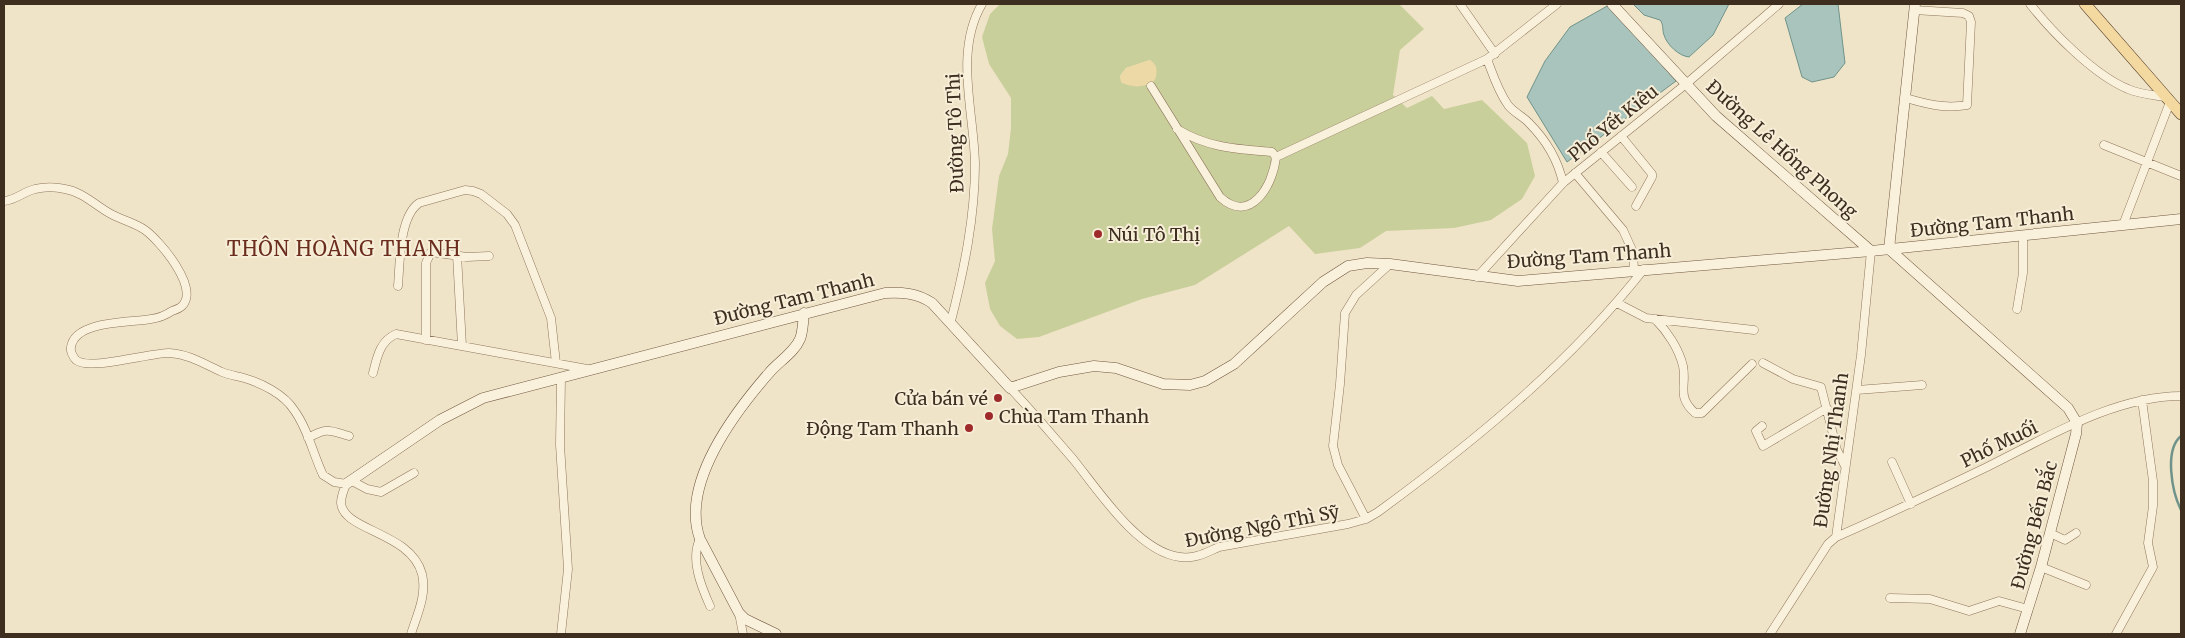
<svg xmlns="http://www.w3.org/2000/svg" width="2185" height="638" font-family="Merriweather,serif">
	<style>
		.green { fill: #c9cf9b; fill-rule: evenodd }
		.sand { fill: #ecd9a5 }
		.water { fill: #a9c4bc; stroke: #6f938a }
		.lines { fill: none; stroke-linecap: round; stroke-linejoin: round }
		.stream { stroke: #6f938a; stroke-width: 2.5 }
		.street-casing { stroke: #8d765c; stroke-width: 9 }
		.secondary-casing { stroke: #6f573f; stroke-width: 11 }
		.primary-casing { stroke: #5b4430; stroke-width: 12 }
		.street { stroke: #faf1dc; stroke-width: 8 }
		.secondary { stroke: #faf1dc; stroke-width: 10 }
		.primary { stroke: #f3d9a0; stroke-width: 11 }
		.poi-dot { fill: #9e2a2b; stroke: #f7eed8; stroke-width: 2 }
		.labels { text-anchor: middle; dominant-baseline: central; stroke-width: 4; stroke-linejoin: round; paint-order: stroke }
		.street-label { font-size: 18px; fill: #3d2e20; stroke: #f7eed8 }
		.poi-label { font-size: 18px; fill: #3d2e20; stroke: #f7eed8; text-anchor: start }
		.quarter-label { font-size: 20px; letter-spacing: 1px; fill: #6b2e1e; stroke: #f7eed8 }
	</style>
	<rect width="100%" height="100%" fill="#f0e4c8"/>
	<!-- green -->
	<path class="green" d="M1000 4H1399L1424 29 1400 50 1393 95 1407 108 1432 96 1444 109 1482 100 1527 143 1535 176 1522 199 1491 220 1454 228 1386 231 1360 248 1315 254 1289 226 1195 285 1142 299 1039 337 1017 339 1000 326 990 309 985 283 995 261 992 229 999 176 1008 154 1011 128V98L989 64 982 37 990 14ZM1150 60 1156 67 1155 79 1141 86 1122 83 1120 76 1126 68Z"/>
	<!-- sand -->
	<path class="sand" d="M1150 60C1158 65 1158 74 1154 81 1144 88 1131 88 1121 82L1120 76 1126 68Z"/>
	<!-- water -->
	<path class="water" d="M1633 4H1729L1713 35 1689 57C1679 56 1667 45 1664 35 1662 30 1664 25 1660 20L1644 15Z
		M1803 4H1838L1845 63 1834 77 1812 82 1802 77 1785 18Z
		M1609 5 1676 81 1567 162 1527 97 1545 61 1570 27Z"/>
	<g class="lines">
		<!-- stream -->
		<path class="stream" d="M2181 436C2164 450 2172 492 2181 510"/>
		<defs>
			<path id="street" d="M1460 4 1495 54
				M2030 4C2052 32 2094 75 2128 89 2139 94 2153 95 2165 97
				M1487 59C1493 75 1498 91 1508 105 1514 113 1523 116 1529 123 1546 140 1558 160 1563 183
				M1151 86 1220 197C1250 225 1273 186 1276 157L1272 152C1237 149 1208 148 1177 129
				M1906 98C1926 104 1945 109 1967 105L1971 22 1969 16 1963 13 1914 10
				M1621 136 1652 174V177L1636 206
				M2104 145 2181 176
				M1601 152 1632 187
				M1276 157 1487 59 1557 4
				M1575 173 1623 230 1633 252 1634 270
				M4 201C16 200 23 192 35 189 44 187 56 187 65 189 83 192 96 206 111 214 122 220 135 223 145 230 160 241 200 288 182 306 180 308 175 310 172 311 166 315 159 318 151 319 130 323 75 320 71 347 70 351 73 357 76 360 88 371 149 353 169 353 189 354 204 364 222 372 229 375 237 376 244 378 261 383 284 394 294 410 308 429 313 454 323 475L334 482 346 484C344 490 341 496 341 503 343 531 411 532 422 574 427 595 417 615 411 634
				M2123 225 2170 102
				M457 255 462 346
				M1477 277 1563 183 1686 84 1779 4
				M398 286C400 263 399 217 419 203L465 190 473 191 481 194 507 214 515 225 551 318 556 363
				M1617 303 1646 318 1754 330
				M2017 309 2023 273V235
				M1655 319C1667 331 1679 349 1683 366 1687 386 1676 396 1695 413H1702L1752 364
				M951 321C964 270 975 217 975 164 974 111 954 52 982 4
				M426 340V263L431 252 467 257 489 256
				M1763 363 1793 379 1821 387 1837 450 1845 466
				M373 373C377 357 380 341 396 334L587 369
				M1010 388C1032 411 1052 435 1073 459 1098 490 1138 552 1180 557 1196 559 1205 553 1219 547L1348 524 1366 519 1378 512C1475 441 1569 364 1644 269
				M1857 390 1922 385
				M1762 426 1756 431 1763 446 1827 408
				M308 438C327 427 329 430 349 436
				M1892 462 1911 504
				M352 481 367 489 381 492 414 473
				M1366 519 1338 465 1333 446 1340 384 1345 313 1356 295 1390 264
				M2050 533 2065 540 2076 533
				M1836 537C1887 515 1937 491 1987 467 2046 438 2114 396 2181 396
				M700 539C690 559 701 586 710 606
				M2041 567 2086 585
				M1890 598 1930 599 1969 611 1999 601 2028 609
				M739 613 743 634
				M561 634 568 569 560 445 561 378
				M1770 634 1828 544 1836 537 1861 355 1871 251
				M2116 634 2153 567 2148 543 2153 506V481L2142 400"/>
			<path id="secondary" d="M1612 4 1716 116 1871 251
				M1915 4 1889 249 2068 408 2077 423 2076 434 2041 567 2020 634
				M346 484 440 420 483 398 885 293C902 292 917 293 932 303L1010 388 1059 372 1094 366 1116 368 1163 384 1190 385 1205 381 1234 364 1323 282 1348 266 1367 263 1390 264 1518 281 1871 251 2181 219
				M776 634 745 619 739 613 700 539C680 484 735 412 769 373 778 362 794 353 800 339 803 332 803 321 804 313"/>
			<path id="primary" d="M2085 4 2181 114"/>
		</defs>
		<!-- street casing -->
		<use href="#street" class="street-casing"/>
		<!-- secondary casing -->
		<use href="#secondary" class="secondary-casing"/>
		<!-- primary casing -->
		<use href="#primary" class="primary-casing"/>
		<!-- street -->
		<use href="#street" class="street"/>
		<!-- secondary -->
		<use href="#secondary" class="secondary"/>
		<!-- primary -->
		<use href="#primary" class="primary"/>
	</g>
	<!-- markers -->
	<g class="poi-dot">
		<circle cx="1098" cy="234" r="5"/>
		<circle cx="998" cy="398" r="5"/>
		<circle cx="989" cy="416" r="5"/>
		<circle cx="969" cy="428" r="5"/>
	</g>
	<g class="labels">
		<!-- street labels -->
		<g class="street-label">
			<text transform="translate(1613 123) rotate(-39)">Phố Yết Kiêu</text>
			<text transform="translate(955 133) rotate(-92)">Đường Tô Thị</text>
			<text transform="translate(1782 149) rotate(42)">Đường Lê Hồng Phong</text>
			<text transform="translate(1992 222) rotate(-6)">Đường Tam Thanh</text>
			<text transform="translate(1589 256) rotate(-4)">Đường Tam Thanh</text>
			<text transform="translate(794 299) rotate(-14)">Đường Tam Thanh</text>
			<text transform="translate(1999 444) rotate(-26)">Phố Muối</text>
			<text transform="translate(1831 450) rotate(-82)">Đường Nhị Thanh</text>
			<text transform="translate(2034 525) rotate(-75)">Đường Bến Bắc</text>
			<text transform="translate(1262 526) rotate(-11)">Đường Ngô Thì Sỹ</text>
		</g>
		<!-- poi labels -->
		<g class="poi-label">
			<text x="1108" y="234">Núi Tô Thị</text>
			<text x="988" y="398" text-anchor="end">Cửa bán vé</text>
			<text x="999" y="416">Chùa Tam Thanh</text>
			<text x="959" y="428" text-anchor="end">Động Tam Thanh</text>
		</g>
		<!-- quarter labels -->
		<g class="quarter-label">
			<text x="344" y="248">THÔN HOÀNG THANH</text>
		</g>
	</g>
	<!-- border -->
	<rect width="2185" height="638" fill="none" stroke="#3d2e20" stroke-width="10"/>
</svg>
